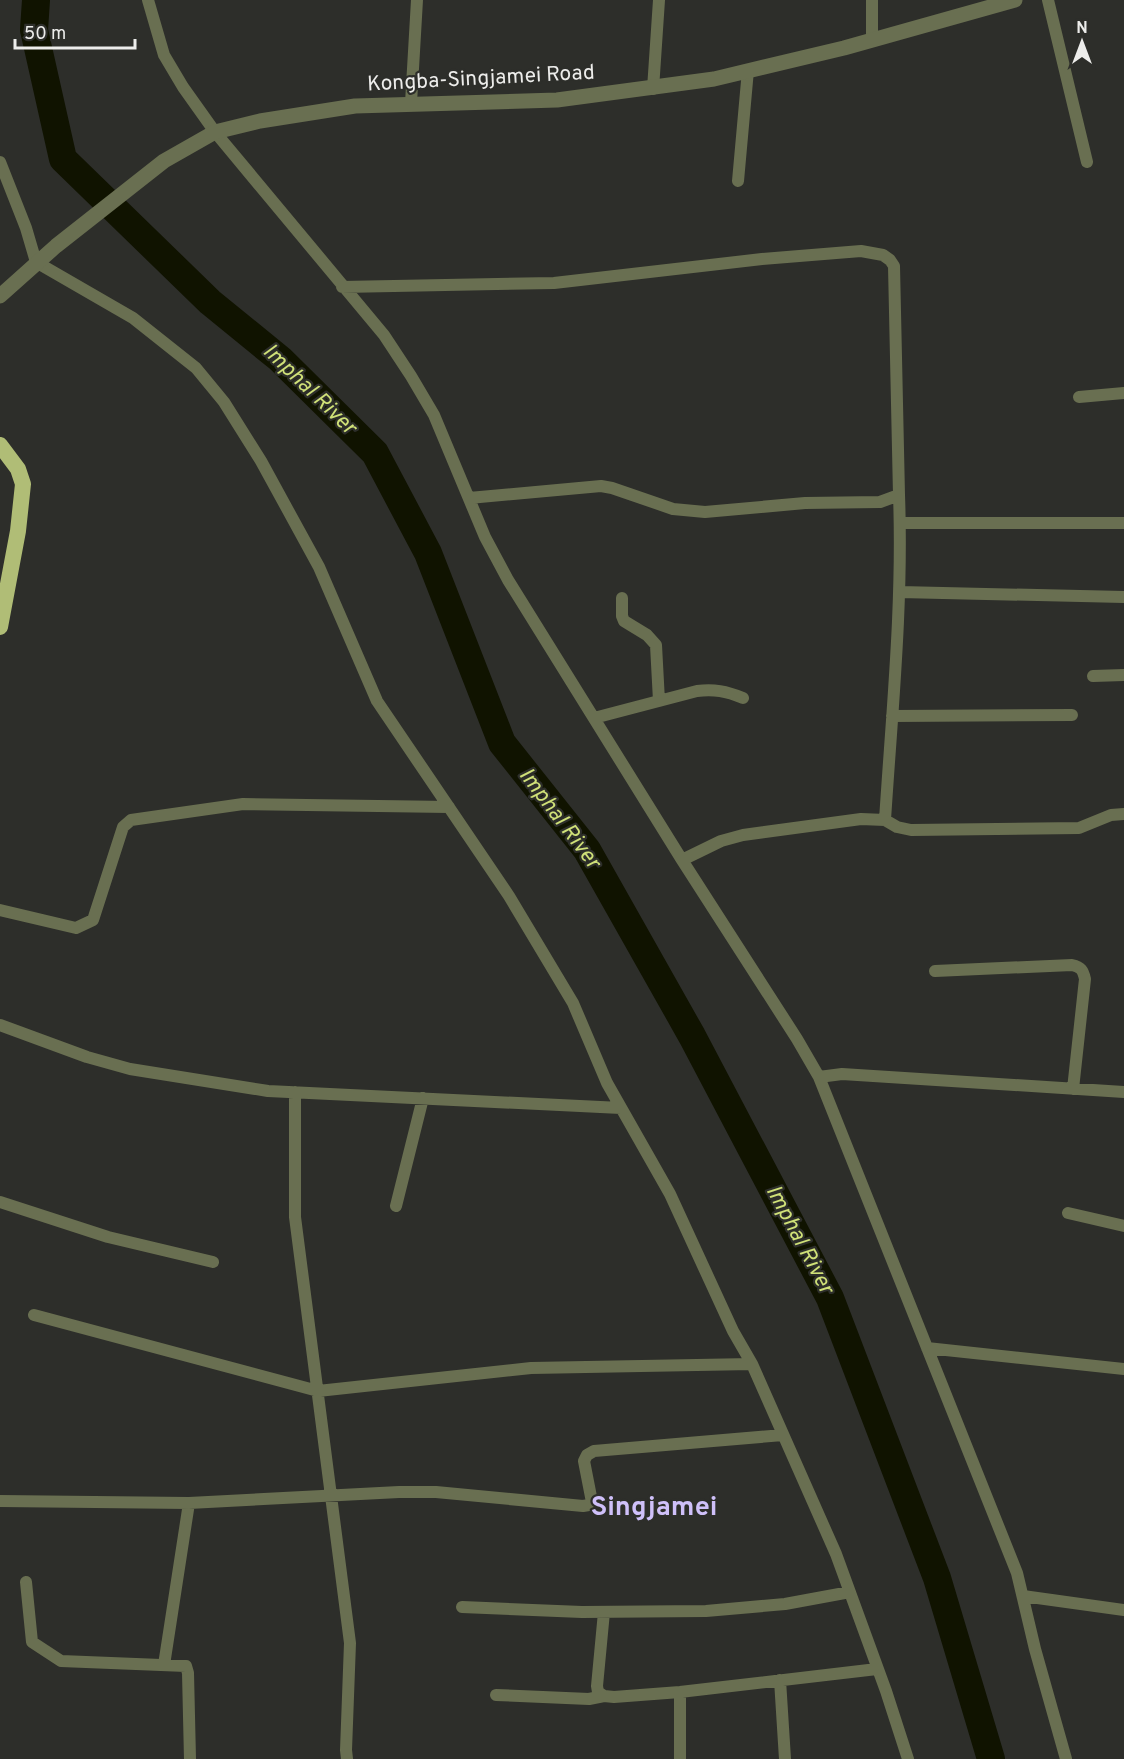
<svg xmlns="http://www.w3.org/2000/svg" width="1124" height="1759" font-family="Overpass,sans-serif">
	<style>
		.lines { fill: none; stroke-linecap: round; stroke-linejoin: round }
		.river { stroke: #101300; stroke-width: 28 }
		.minor { stroke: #696f51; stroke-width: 12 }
		.tertiary { stroke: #696f51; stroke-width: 15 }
		.trunk { stroke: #b0bd76; stroke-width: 16 }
		.labels { text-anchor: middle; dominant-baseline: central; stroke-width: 4.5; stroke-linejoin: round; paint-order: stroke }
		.street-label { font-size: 21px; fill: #ededeb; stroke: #2d2e2a }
		.water-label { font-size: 22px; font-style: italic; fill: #d0e178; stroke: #2d2e2a }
		.district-label { font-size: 27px; font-weight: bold; fill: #cfc0f9; stroke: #2d2e2a }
	</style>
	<rect width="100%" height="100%" fill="#2d2e2a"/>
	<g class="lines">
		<!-- river -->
		<path class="river" d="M36 0 34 30 63 159 210 302 280 359 375 453 428 553 502 743 587 850 692 1036 830 1298 937 1578 991 1759"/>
		<!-- minor -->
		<path class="minor" d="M148 0 164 55 183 87 215 132 384 335 411 376 434 415 485 537 508 580 682 860 797 1039 819 1077 1017 1573 1035 1649 1066 1759
			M1048 0 1087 162
			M872 40V0
			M653 89 659 0
			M411 103 417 0
			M0 162 26 228 36 262 133 318 196 368 224 402 261 461 319 567 377 701 509 896 573 1003 607 1083 670 1194 733 1331 752 1364 836 1554 886 1691 908 1759
			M738 181 748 70
			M342 287 554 283 762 259 861 251 883 255 890 260 894 266 899 495 880 502 805 503 705 512 673 509 612 488 601 486 469 498
			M1079 397 1124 393
			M900 523H1124
			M900 592 1124 597
			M622 598V616L624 621 647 635 656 645 659 701
			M1093 676 1124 675
			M892 716 1072 715
			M594 718 697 691C714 689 726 691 743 698
			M885 820C892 711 903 604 899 495
			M682 860 721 841 743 835 861 819 885 820 897 827 911 830 1079 828 1111 815 1124 814
			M0 910 76 928 93 920 123 827 131 820 243 804 449 807
			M935 971 1072 965C1081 967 1083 970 1085 979L1073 1089
			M0 1025 87 1057 130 1069 268 1091 621 1108
			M819 1077 842 1074 1124 1092
			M295 1092V1217L350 1643 346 1750 347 1759
			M0 1202 108 1237 213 1262
			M396 1206 423 1098
			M1068 1213 1124 1226
			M34 1315 318 1391 531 1368 752 1364
			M927 1348 1124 1369
			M0 1501 189 1503 399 1492H436L583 1506 589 1505 592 1502 584 1461 587 1455 594 1451 783 1435
			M26 1582 32 1642 61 1661 186 1666 188 1673 190 1759
			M1023 1596 1124 1610
			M462 1607 582 1612 706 1611 785 1604 850 1592
			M604 1612 597 1686 598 1692 604 1696 614 1697 680 1692 877 1669
			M164 1665 189 1503
			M780 1680 785 1759
			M680 1692V1759
			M496 1695 589 1699 604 1696"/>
		<!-- tertiary -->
		<path class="tertiary" d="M0 296 56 246 164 161 215 132 260 121 355 106 557 100 714 79 844 48 1015 0"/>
		<!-- trunk -->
		<path class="trunk" d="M0 445 18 469 23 484 18 531 0 627"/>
	</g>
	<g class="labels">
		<!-- street labels -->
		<g class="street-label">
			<text transform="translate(481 79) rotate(-3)">Kongba-Singjamei Road</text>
		</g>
		<!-- water labels -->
		<g class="water-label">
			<text transform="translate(309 390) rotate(44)">Imphal River</text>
			<text transform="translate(559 819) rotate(53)">Imphal River</text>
			<text transform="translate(799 1240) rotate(62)">Imphal River</text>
		</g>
		<!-- district labels -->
		<g class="district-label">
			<text x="654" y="1508">Singjamei</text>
		</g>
	</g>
	<!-- north arrow -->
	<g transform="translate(1082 42)" stroke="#2d2e2a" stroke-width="4.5" paint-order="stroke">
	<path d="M0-4.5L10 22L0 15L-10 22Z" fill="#ededeb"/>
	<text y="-9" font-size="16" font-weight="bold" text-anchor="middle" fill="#ededeb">N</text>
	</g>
	<!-- scale -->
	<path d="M15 39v9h120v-9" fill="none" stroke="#ededeb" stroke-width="3"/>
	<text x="24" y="39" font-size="18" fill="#ededeb" stroke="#2d2e2a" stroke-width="4.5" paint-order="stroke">50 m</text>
</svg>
